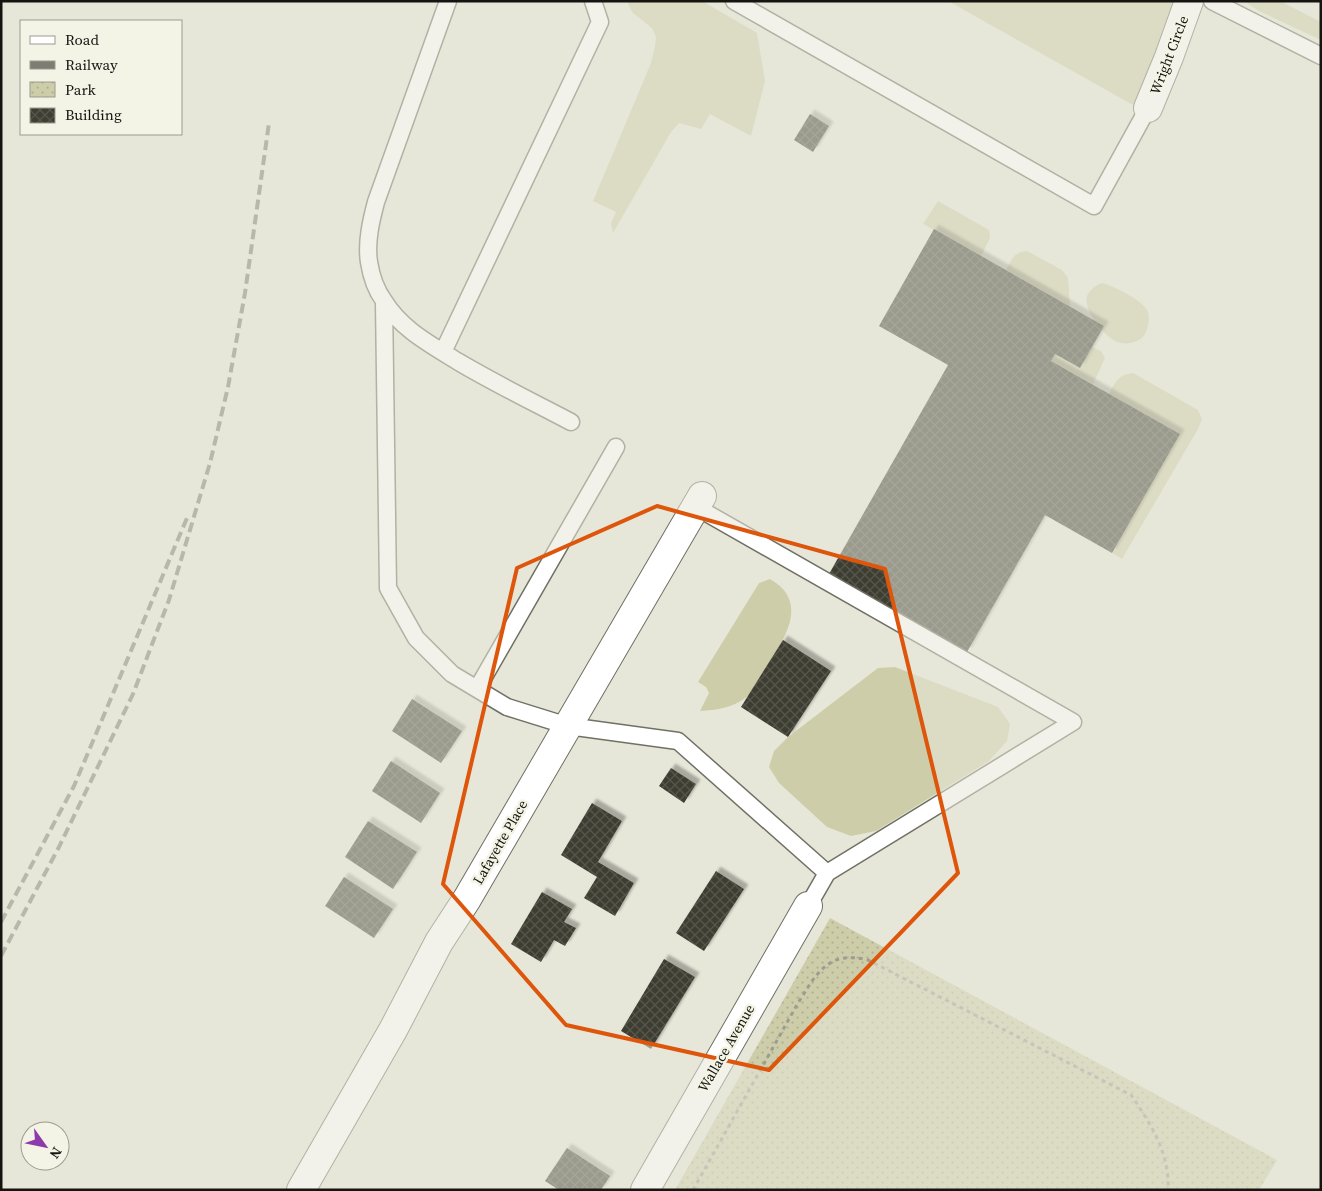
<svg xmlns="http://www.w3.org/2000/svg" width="1322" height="1191" font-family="'Source Serif 4',serif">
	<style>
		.grass { fill: #cecda9 }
		.park { fill: url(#park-dots) }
		.building { fill: url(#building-cross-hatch); filter: url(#shadow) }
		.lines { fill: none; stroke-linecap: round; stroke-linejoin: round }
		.lane-casing { stroke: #707064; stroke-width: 19 }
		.street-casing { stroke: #707064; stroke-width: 30 }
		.path { stroke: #9d9c92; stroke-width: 3; stroke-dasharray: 4 4; stroke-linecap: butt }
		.lane { stroke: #fff; stroke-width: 16 }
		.street { stroke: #fff; stroke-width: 28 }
		.rail { stroke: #7d7d74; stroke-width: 4; stroke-dasharray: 10 5; stroke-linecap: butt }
		.marked { fill: none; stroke: #dd560c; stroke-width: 4; stroke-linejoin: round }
		.labels { text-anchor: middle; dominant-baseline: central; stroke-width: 5; stroke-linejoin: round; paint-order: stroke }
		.street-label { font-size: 14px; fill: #151410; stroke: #f4f4e6 }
	</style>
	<defs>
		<pattern id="park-dots" width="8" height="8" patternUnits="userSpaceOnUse" patternTransform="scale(1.25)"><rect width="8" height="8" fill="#cecda9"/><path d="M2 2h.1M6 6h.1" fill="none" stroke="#b0af90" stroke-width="1.8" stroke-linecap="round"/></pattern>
		<pattern id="building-cross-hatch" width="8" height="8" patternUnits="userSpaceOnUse" patternTransform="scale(1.25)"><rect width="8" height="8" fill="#3e3e32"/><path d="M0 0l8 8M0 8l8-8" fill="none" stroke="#57564d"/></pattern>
		<filter id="shadow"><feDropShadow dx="4.5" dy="-4.5" stdDeviation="1" flood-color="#0004"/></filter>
	</defs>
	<rect width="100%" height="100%" fill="#e7e7d9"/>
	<!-- grass -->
	<path class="grass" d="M627 1H702L757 33 765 81 751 136 710 114 701 129 679 123 671 132 613 233 611 223 616 212 593 201 651 63 655 46 656 37 652 28 632 12Z
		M948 1H1175L1157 55 1133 105Z
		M1244 1H1280L1321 22V40L1259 11Z
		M938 201 989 230 990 238 981 256 923 224Z
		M1027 251 1062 270 1068 278 1070 307 1006 270C1012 259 1014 252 1027 251Z
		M1102 283C1112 285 1142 300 1147 310 1150 316 1149 323 1147 329 1145 336 1141 340 1134 342 1118 347 1108 338 1099 326 1087 311 1077 293 1102 283Z
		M1092 347 1101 351 1105 358 1093 384 1051 361 1055 354 1080 368Z
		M1133 373 1198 410 1202 419 1198 429 1122 559 1112 553 1180 434 1109 394C1116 381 1118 375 1133 373Z
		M770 579C812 603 782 642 764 671 758 679 753 693 744 699 731 708 716 710 700 711L709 693 706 687 698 682 759 583Z
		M895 667 998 707 1010 724 1007 741 989 761 876 831 851 836 827 827 779 783 769 767 774 751 788 737 878 668Z"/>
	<!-- park -->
	<path class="park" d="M830 918 1277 1160 1259 1190H675Z"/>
	<!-- building -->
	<path class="building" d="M810 114 829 126 813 152 794 140Z
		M934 229 1104 326 1080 368 1055 354 1051 361 1180 434 1112 553 1045 515 967 652 829 574 948 365 879 326Z
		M783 640 831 671 788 737 741 707Z
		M412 699 462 731 441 763 392 731Z
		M391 761 440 793 421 823 372 791Z
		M671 768 696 784 684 803 659 786Z
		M592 803 622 821 598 862 634 883 615 916 584 898 597 877 561 855Z
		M368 821 417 852 393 889 345 857Z
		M716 871 744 889 704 951 676 933Z
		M344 877 393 909 374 938 325 906Z
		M542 892 572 909 564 922 576 928 565 946 554 940 541 962 511 944Z
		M664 959 695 977 651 1049 621 1031Z
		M567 1148 610 1176 601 1190H559L545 1181Z"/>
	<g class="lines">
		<defs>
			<path id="lane" d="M448 1 376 202C371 221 366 242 369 262 371 275 376 290 384 301 401 329 430 344 457 361 494 383 533 402 571 422
				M734 1 1094 206 1148 108
				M1212 1 1321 56
				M384 302 388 588 416 638 452 674 507 707 568 726 678 741 827 873
				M443 352 600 22 593 1
				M696 507 1073 722 827 873 808 906
				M477 689 616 447"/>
			<path id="street" d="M1148 108 1169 57 1189 1
				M301 1190 393 1030 439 942 467 899 702 496
				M645 1190 808 906"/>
		</defs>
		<!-- lane casing -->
		<use href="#lane" class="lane-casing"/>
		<!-- street casing -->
		<use href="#street" class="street-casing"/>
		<!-- path -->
		<path class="path" d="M693 1190 798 1003C817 973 828 950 868 960L1131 1095C1151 1124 1170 1154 1168 1190"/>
		<!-- lane -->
		<use href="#lane" class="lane"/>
		<!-- street -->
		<use href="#street" class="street"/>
		<!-- rail -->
		<path class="rail" d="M1 922 74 786 187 518
			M1 956 59 847 133 694 169 600 210 463 228 387 245 293 269 123"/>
	</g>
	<!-- marked area -->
	<path d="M0 0H1322V1191H0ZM657 506 885 569 958 873 769 1070 566 1025 443 884 517 568Z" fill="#e7e7d9" fill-opacity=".55" fill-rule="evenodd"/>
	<path class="marked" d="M657 506 885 569 958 873 769 1070 566 1025 443 884 517 568Z"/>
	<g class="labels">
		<!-- street labels -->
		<g class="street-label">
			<text transform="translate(1169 55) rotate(-69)">Wright Circle</text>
			<text transform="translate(500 842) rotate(-60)">Lafayette Place</text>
			<text transform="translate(726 1048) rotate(-60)">Wallace Avenue</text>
		</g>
	</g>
	<!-- border -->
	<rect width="1322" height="1191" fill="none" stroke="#151410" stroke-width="5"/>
	<!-- legend -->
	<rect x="20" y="20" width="162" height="115" fill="#f4f4e6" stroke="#9b9a90"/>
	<rect x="30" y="36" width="25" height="8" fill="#ffffff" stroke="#9b9a90"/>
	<text x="65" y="45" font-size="15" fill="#151410">Road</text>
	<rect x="30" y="61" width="25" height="8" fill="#7d7d74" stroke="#9b9a90"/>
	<text x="65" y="70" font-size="15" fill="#151410">Railway</text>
	<rect x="30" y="82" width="25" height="15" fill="url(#park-dots)" stroke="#9b9a90"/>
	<text x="65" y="95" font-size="15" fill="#151410">Park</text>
	<rect x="30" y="108" width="25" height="15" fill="url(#building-cross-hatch)" stroke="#9b9a90"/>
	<text x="65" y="120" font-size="15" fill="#151410">Building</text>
	<!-- north arrow -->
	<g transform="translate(45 1146) rotate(123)"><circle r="24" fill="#f4f4e6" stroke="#9b9a90"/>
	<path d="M0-4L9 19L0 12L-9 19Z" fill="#8d3baa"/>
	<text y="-8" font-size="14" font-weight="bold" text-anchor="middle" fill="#151410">N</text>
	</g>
</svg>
